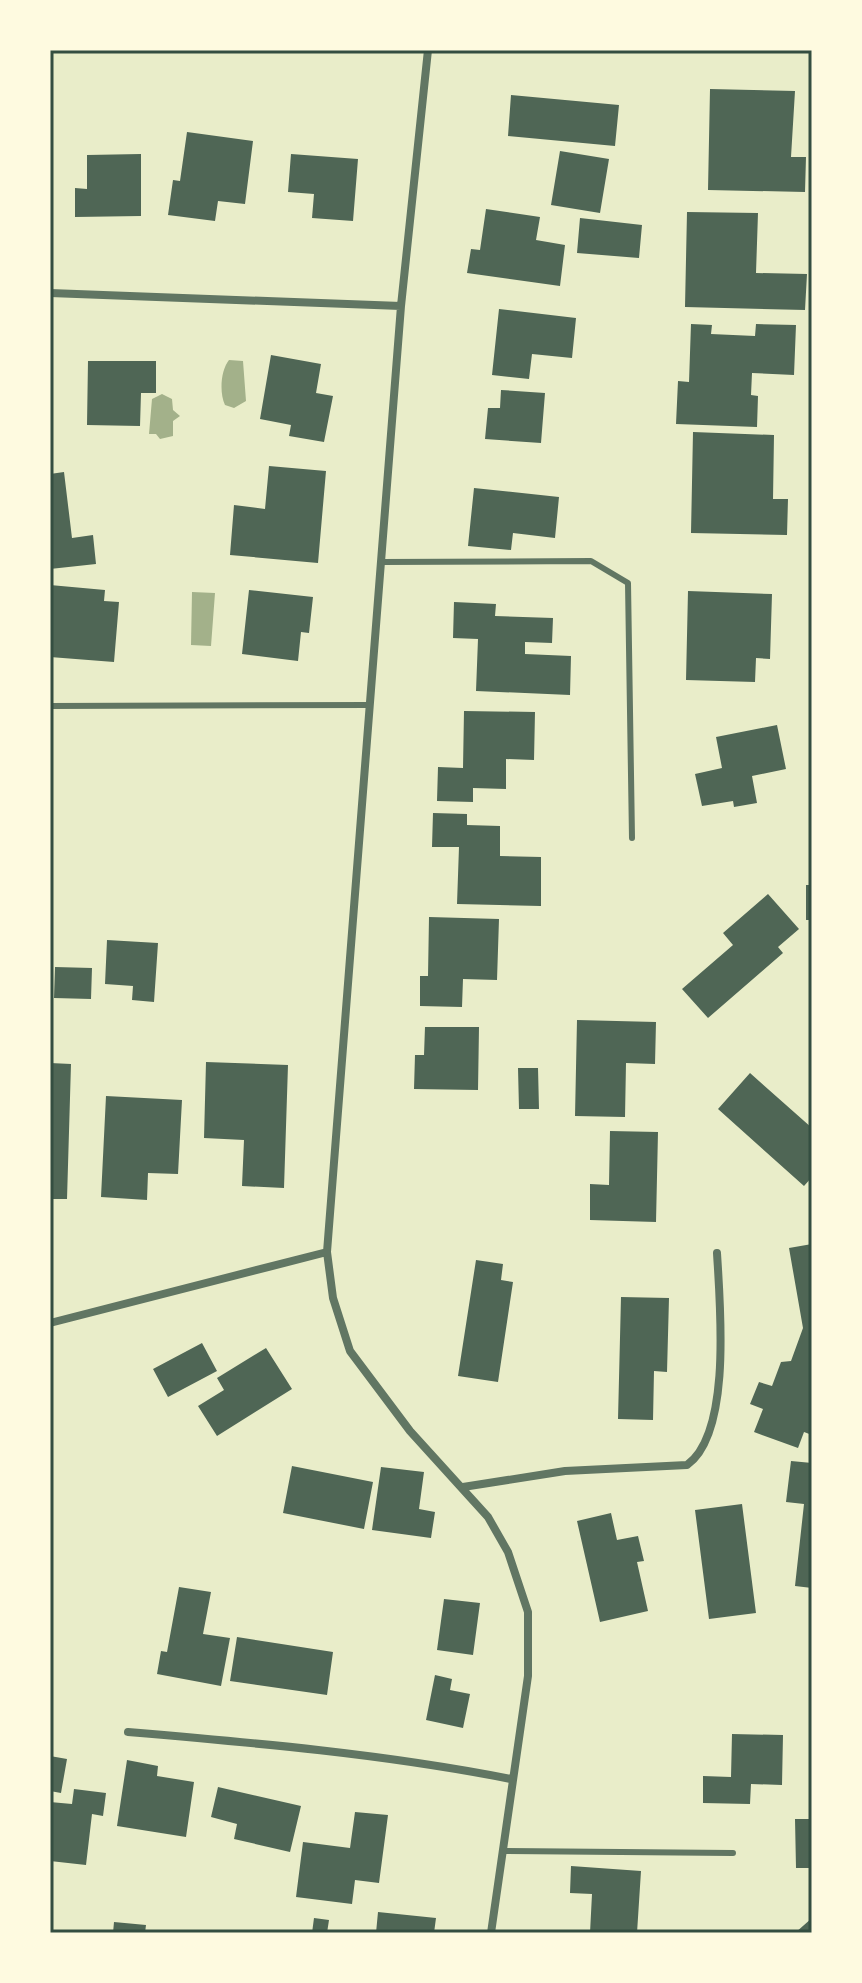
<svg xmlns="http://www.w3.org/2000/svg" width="862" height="1983" font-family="Barlow,sans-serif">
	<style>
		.water { fill: #a3b18a }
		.building { fill: #4f6655 }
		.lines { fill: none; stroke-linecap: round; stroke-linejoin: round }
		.service { stroke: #617663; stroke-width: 6 }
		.minor { stroke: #617663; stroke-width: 8 }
		.neatline { fill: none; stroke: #344e41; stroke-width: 3 }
	</style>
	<rect width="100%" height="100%" fill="#e9edc9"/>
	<!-- water -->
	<path class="water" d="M229 360 243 361 246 401 234 408 225 405C219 392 221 370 229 360Z
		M162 394 172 399 173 410 180 416 173 421V436L160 439 156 434H149L152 399Z
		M192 592 215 593 211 646 191 645Z"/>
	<!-- building -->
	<path class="building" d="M710 89 795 91 791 157H806L805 192 708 190Z
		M511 95 619 105 615 146 508 136Z
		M187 132 253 141 245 204 218 201 215 221 168 215 173 180 180 181Z
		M560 151 609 159 600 213 551 205Z
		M141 154V216L75 217V188L87 189V155Z
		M291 154 358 159 353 221 312 218 314 194 288 192Z
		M486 209 540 217 536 240 565 245 560 286 467 273 471 249 480 250Z
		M687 212 758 213 756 273 807 274 805 310 685 307Z
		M580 218 642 225 639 258 577 253Z
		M499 309 576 318 572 358 532 354 529 379 492 375Z
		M691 324 712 325 711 334 755 336 756 324 796 325 794 375 752 373 751 395 758 396 757 427 676 424 678 381 689 382Z
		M271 355 321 364 316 393 333 396 324 442 289 436 291 425 260 419Z
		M88 361H156V393H141L140 426 87 425Z
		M501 390 545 393 541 443 485 439 488 408H500Z
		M693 432 774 435 773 499H788L787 535 691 533Z
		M269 466 326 471 318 563 230 555 234 505 265 509Z
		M64 472 72 538 93 535 96 564 50 569V474Z
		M474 488 559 497 555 538 513 533 511 550 468 546Z
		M50 585 105 590 104 601 119 602 114 662 50 657Z
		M249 590 313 597 309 633 301 632 298 661 242 654Z
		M688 591 772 594 770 659 756 658 755 682 686 680Z
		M454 602 496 604 495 616 553 618 552 643 525 642V654L571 656 570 695 476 691 478 639 453 638Z
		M464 711 535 712 534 760 506 759V789L473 788V802L437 801 438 767 463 768Z
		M777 725 786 769 752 776 757 803 734 807 733 801 702 806 695 774 722 768 716 737Z
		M433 813 467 814V825L500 826V856L541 857V906L457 904 459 847H432Z
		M806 885H812V920H806Z
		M768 894 799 929 778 947 783 953 708 1018 682 989 733 945 723 933Z
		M429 917 499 919 497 980 463 979 462 1007 420 1006V976H428Z
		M107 940 158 943 154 1002 132 1000 133 986 105 984Z
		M55 967 92 968 91 999 54 998Z
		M577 1020 656 1022 655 1064 626 1063 625 1117 575 1116Z
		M425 1027H479L478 1090 414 1089 415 1055H424Z
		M206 1062 288 1065 284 1188 242 1186 244 1140 204 1138Z
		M50 1063 71 1064 67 1199H50Z
		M518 1068H538L539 1109H519Z
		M750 1073 812 1128V1177L804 1186 718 1109Z
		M106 1096 182 1100 178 1174 148 1173 147 1200 101 1197Z
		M610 1131 658 1132 656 1222 590 1220V1184L609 1185Z
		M812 1244V1435L804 1432 798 1448 754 1432 763 1409 750 1404 759 1382 772 1386 781 1362 791 1361 803 1328 789 1248Z
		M476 1260 503 1264 501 1280 513 1282 498 1382 458 1376Z
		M621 1297 669 1298 667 1372 654 1371 653 1420 618 1419Z
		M202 1343 217 1371 168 1397 153 1369Z
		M266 1348 292 1389 217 1436 198 1406 224 1390 217 1378Z
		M791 1461 812 1463V1588L795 1586 804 1504 786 1502Z
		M292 1466 373 1482 364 1529 283 1513Z
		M381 1467 424 1472 419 1509 435 1512 431 1538 372 1530Z
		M742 1504 756 1613 709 1619 695 1510Z
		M611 1513 617 1540 638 1536 644 1561 637 1562 648 1611 600 1622 577 1521Z
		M179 1587 211 1592 203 1634 230 1638 221 1686 157 1674 161 1651 167 1652Z
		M444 1599 480 1603 473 1655 437 1650Z
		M237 1637 333 1652 327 1695 230 1681Z
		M435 1675 452 1679 450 1690 470 1694 463 1728 426 1720Z
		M732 1734 783 1735 782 1785 751 1784 750 1804 703 1803V1776L731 1777Z
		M50 1756 67 1759 61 1793 50 1791Z
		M127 1760 158 1766 157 1776 194 1782 186 1837 117 1826Z
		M218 1787 301 1806 290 1852 234 1839 237 1824 211 1817Z
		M74 1789 106 1793 103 1816 92 1814 86 1865 50 1861V1802L72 1804Z
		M355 1812 388 1815 379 1883 355 1880 352 1904 296 1897 303 1842 350 1848Z
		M795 1819H812V1868H796Z
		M571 1866 641 1871 637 1933H590L592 1894 570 1893Z
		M378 1912 436 1918 434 1933H376Z
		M314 1918 329 1920 327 1933H312Z
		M812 1918V1933H795Z
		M114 1922 146 1925 145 1933H113Z"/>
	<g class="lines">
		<!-- service -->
		<path class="service" d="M381 562 591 561 628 583 632 838
			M50 706 370 705
			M502 1851 733 1853"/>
		<!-- minor -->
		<path class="minor" d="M428 50 401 306 327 1252 333 1298 350 1351 410 1431 488 1517 508 1552 528 1612V1676L491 1933
			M50 293 401 306
			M50 1323 327 1252
			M463 1487 565 1471 687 1465C732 1433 720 1305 717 1253
			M128 1732C257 1743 384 1754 511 1779"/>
	</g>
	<!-- border -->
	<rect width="862" height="1983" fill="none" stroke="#fefae0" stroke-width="104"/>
	<rect x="52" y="52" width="758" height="1879" class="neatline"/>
</svg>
